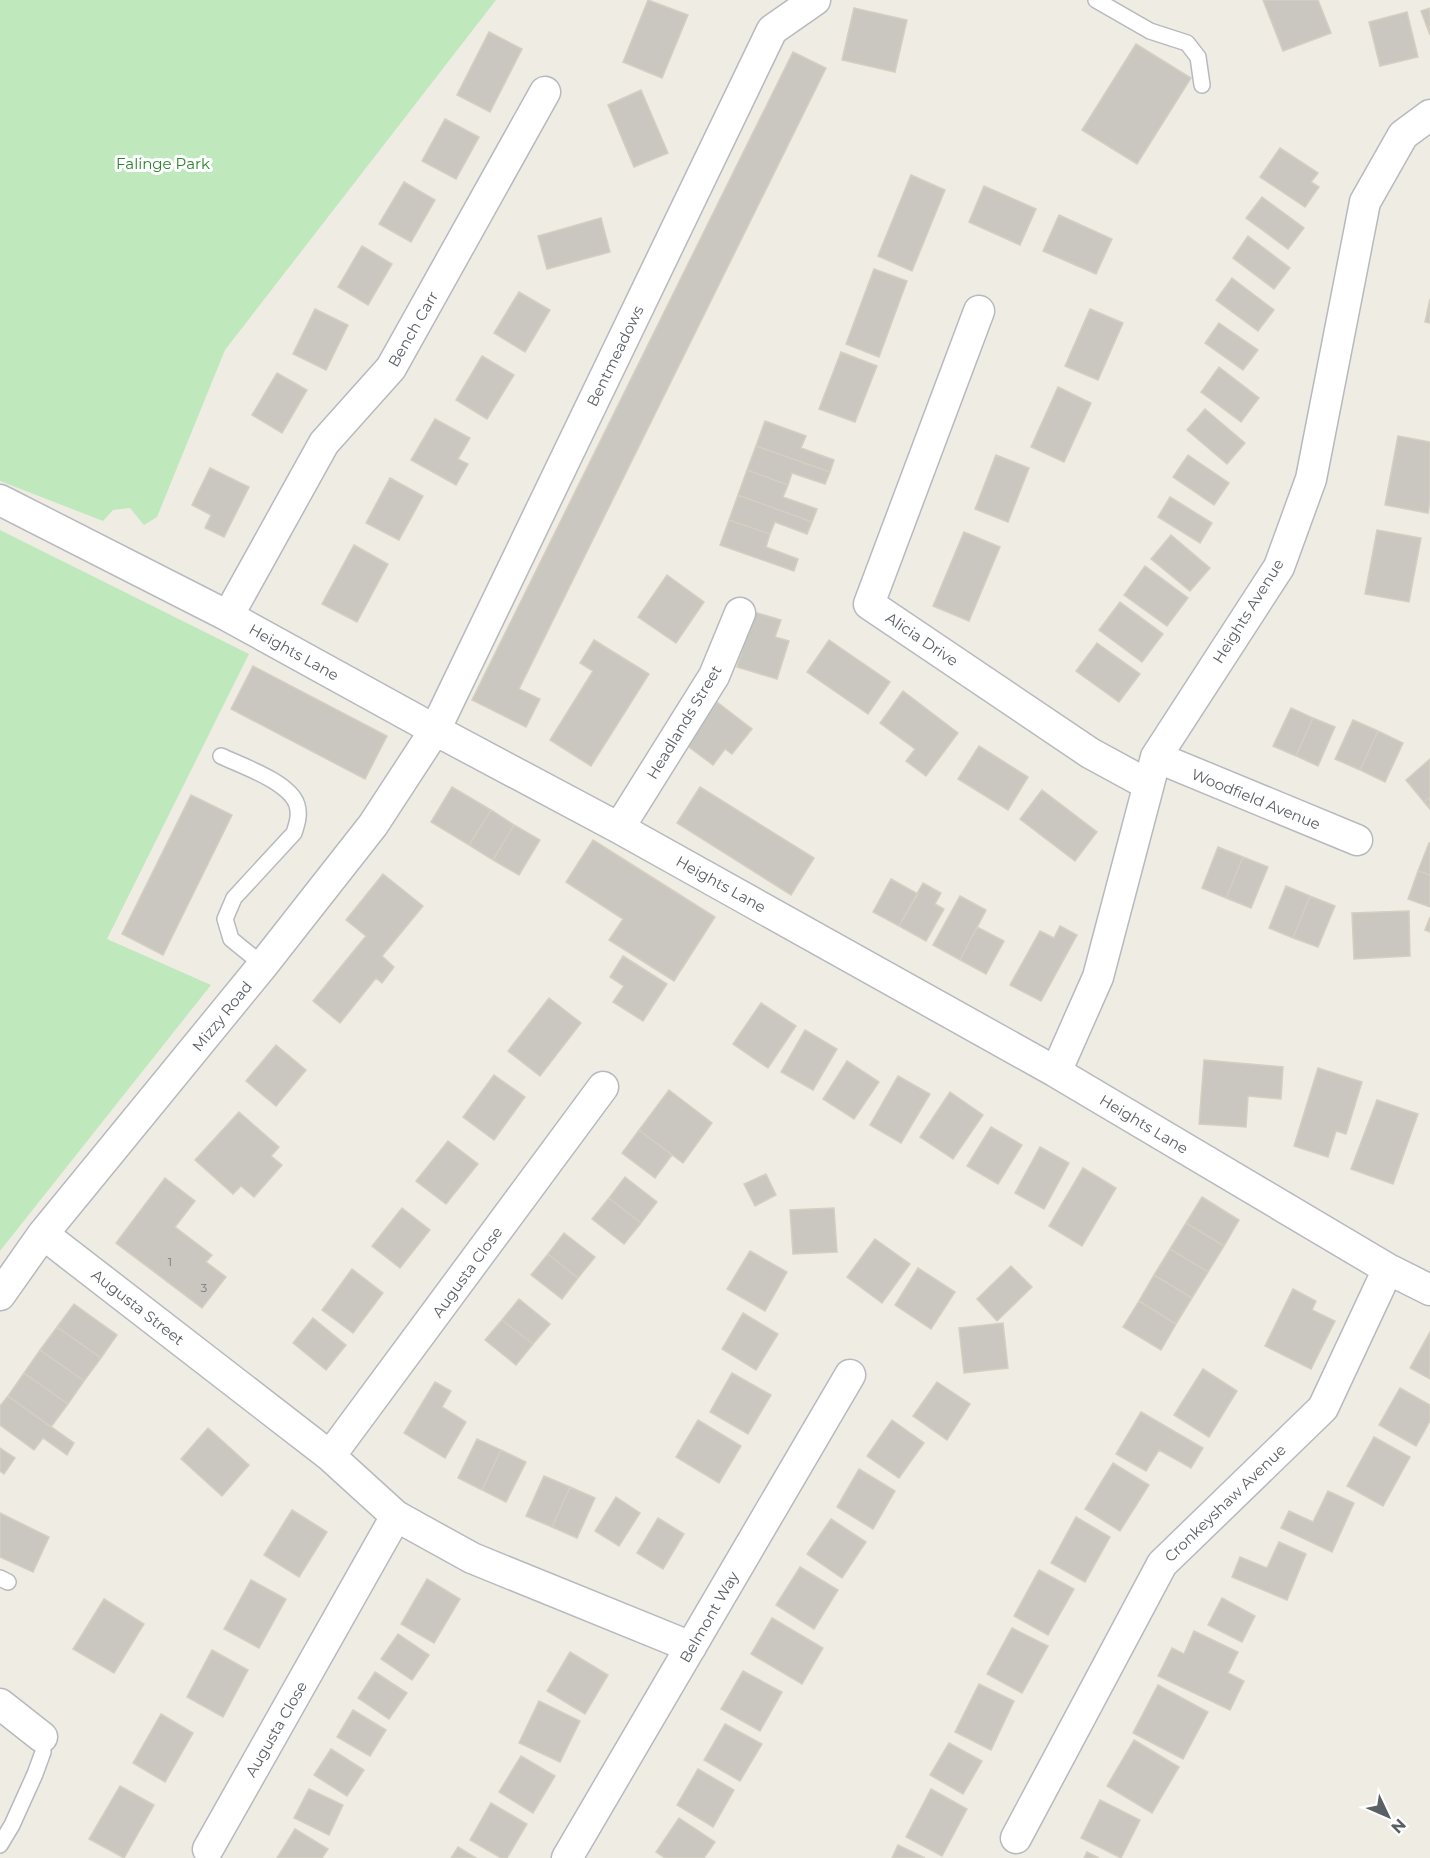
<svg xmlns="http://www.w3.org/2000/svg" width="1430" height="1858" font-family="Montserrat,sans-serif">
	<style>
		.green { fill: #bfe9bd }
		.building { fill: #cac7c0; stroke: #d5cec1; stroke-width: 1.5 }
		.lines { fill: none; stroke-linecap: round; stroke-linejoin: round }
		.lane-casing { stroke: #b6babf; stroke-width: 18 }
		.street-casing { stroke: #b6babf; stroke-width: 33 }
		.lane { stroke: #fff; stroke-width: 15 }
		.street { stroke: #fff; stroke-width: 30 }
		.labels { text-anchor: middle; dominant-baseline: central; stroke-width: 6; stroke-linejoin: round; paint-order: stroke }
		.number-label { font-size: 12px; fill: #777a7c }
		.park-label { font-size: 15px; fill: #2c842d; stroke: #fff }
		.street-label { font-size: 15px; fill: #5b6065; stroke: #fff }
	</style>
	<rect width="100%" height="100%" fill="#efece3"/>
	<!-- green -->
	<path class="green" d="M0 0H496L225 350 157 517 144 525 130 508 113 510 103 521 0 481Z
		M0 530 249 654 107 939 211 985 0 1251Z"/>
	<!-- building -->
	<path class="building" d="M648 0 688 15 662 78 623 62Z
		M1263 0H1318L1331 33 1283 51Z
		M854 8 907 20 895 72 842 60Z
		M1430 8V35L1421 11Z
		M1407 12 1418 57 1380 66 1369 22Z
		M489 32 522 49 490 112 457 95Z
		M1136 44 1191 78 1137 164 1082 130Z
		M793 52 826 68 519 689 540 699 526 727 472 700Z
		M641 90 668 153 634 167 608 105Z
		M445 119 479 137 456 179 422 161Z
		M1280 148 1318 173 1311 182 1319 187 1305 207 1260 177Z
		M911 175 945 190 912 271 878 256Z
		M404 182 435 200 411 242 379 224Z
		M984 186 1036 209 1020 245 969 222Z
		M1262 197 1304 228 1288 249 1246 218Z
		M1059 215 1112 239 1096 274 1043 251Z
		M601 218 610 252 547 269 538 236Z
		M1248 236 1290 268 1274 289 1233 258Z
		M362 246 392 264 368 305 338 287Z
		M874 269 907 281 879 357 846 344Z
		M1232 278 1274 310 1258 331 1216 300Z
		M519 292 550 310 525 352 494 333Z
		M1430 299V323L1425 322Z
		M315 309 348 325 326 370 293 354Z
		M1090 309 1123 323 1098 380 1065 366Z
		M1219 323 1258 350 1243 370 1205 343Z
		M841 352 877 366 855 422 819 409Z
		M482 356 514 375 487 419 456 400Z
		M1219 367 1259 398 1241 422 1201 392Z
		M277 373 307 390 282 433 252 415Z
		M1058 387 1091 403 1064 462 1031 447Z
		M1205 409 1245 443 1227 464 1187 430Z
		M435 419 470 438 458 459 468 464 456 485 411 460Z
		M765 421 806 436 801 448 834 460 830 472 756 446Z
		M1398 436 1430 442V501L1428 513 1385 505Z
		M756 446 830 472 825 484 792 473 788 485 747 470Z
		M996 455 1029 468 1008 522 975 509Z
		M1188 455 1229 483 1214 505 1173 477Z
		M210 468 249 487 224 537 205 528 211 515 192 505Z
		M747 470 788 485 783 497 817 509 812 522 738 495Z
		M390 478 423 496 399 540 366 523Z
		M738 495 812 522 807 534 775 522 770 534 729 520Z
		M1170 497 1212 523 1200 543 1158 517Z
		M729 520 770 534 766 547 798 559 794 571 720 545Z
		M1377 530 1421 538 1409 602 1365 594Z
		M964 532 1000 547 969 621 933 606Z
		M1171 535 1210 568 1190 591 1151 559Z
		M354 545 388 564 357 622 322 604Z
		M1145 566 1188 598 1167 626 1124 595Z
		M667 575 704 602 676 643 638 617Z
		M1120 602 1163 634 1142 662 1099 630Z
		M754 612 781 620 775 637 789 641 777 679 737 667Z
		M594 640 649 674 591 766 550 740 593 671 580 663Z
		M829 640 890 682 868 714 807 672Z
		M1097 643 1140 674 1119 702 1076 671Z
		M253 666 387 736 365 779 231 709Z
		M903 691 958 733 926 776 906 761 915 749 880 723Z
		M717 702 752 729 732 754 725 749 713 765 685 744Z
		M1291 708 1313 718 1296 756 1273 746Z
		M1313 718 1335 727 1318 766 1296 756Z
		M1353 720 1378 731 1360 770 1335 759Z
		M1378 731 1403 743 1385 782 1360 770Z
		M979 746 1028 777 1008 810 958 779Z
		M1430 759V797L1424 802 1406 780Z
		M452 787 491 810 469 845 431 822Z
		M700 787 814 858 791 895 677 823Z
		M1042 790 1097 832 1075 861 1020 819Z
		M191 795 232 815 163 955 122 934Z
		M1430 797V809L1424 802Z
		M491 810 514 825 493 860 469 845Z
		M514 825 540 840 519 875 493 860Z
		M593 840 715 917 674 981 609 940 623 919 566 882Z
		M1429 843H1430V875L1418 871Z
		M1218 847 1243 857 1226 898 1202 888Z
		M1243 857 1268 867 1251 908 1226 898Z
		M1418 871 1430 875V907L1408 899Z
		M383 874 423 906 382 956 394 967 382 983 376 978 340 1023 313 1001 366 936 346 920Z
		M891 879 918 894 899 926 873 912Z
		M923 883 941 893 935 904 944 909 926 941 899 926Z
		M1286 886 1310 896 1293 938 1269 928Z
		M960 896 986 910 960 960 933 945Z
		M1310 896 1335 906 1318 947 1293 938Z
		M1409 911 1410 956 1354 959 1352 913Z
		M1430 917V932L1425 930Z
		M1060 926 1077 935 1041 1001 1010 985 1040 931 1054 938Z
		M977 927 1004 941 986 974 960 960Z
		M623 956 667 984 643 1021 613 1002 624 986 610 977Z
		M549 998 581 1023 540 1076 508 1051Z
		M761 1003 796 1026 768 1068 733 1044Z
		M805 1030 837 1049 813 1090 781 1072Z
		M276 1045 306 1070 276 1106 246 1081Z
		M1204 1060 1283 1067 1281 1099 1248 1096 1246 1127 1199 1124Z
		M847 1061 879 1082 854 1119 823 1099Z
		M1318 1068 1362 1082 1346 1134 1336 1131 1328 1157 1294 1146Z
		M494 1075 525 1097 494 1140 463 1117Z
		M898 1076 930 1094 901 1143 870 1125Z
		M669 1090 712 1123 683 1163 639 1130Z
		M950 1092 983 1115 953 1159 920 1137Z
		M1377 1100 1418 1114 1393 1184 1351 1169Z
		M239 1112 279 1147 271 1156 282 1165 254 1197 241 1186 233 1194 195 1160Z
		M991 1127 1022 1145 998 1184 967 1166Z
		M639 1130 672 1155 655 1178 622 1153Z
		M448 1141 478 1164 446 1204 416 1181Z
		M1040 1147 1069 1163 1044 1209 1015 1193Z
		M1083 1168 1116 1188 1082 1246 1049 1226Z
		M766 1174 776 1195 755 1206 744 1184Z
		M625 1177 657 1202 641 1223 609 1198Z
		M165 1178 195 1201 175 1227 212 1255 206 1262 226 1277 202 1308 116 1243Z
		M1202 1197 1239 1220 1224 1246 1186 1223Z
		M609 1198 641 1223 624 1244 592 1219Z
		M402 1208 430 1230 400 1268 372 1246Z
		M834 1208 837 1252 793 1254 790 1210Z
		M1186 1223 1224 1246 1208 1272 1170 1249Z
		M564 1233 595 1257 578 1278 548 1254Z
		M875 1239 910 1264 882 1303 847 1277Z
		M1170 1249 1208 1272 1192 1298 1154 1275Z
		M750 1251 787 1272 765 1311 727 1289Z
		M548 1254 578 1278 562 1299 531 1275Z
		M1011 1266 1032 1287 997 1321 977 1299Z
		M918 1268 955 1292 931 1329 895 1305Z
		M352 1269 383 1293 353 1333 322 1310Z
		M1154 1275 1192 1298 1176 1324 1139 1301Z
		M1293 1289 1316 1301 1312 1310 1335 1321 1311 1369 1265 1346Z
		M519 1299 550 1324 533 1344 502 1320Z
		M1139 1301 1176 1324 1161 1350 1123 1327Z
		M74 1304 117 1335 101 1358 57 1327Z
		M743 1313 778 1334 756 1370 722 1349Z
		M313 1318 346 1345 326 1370 293 1343Z
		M502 1320 533 1344 516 1365 485 1340Z
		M1003 1323 1008 1368 964 1373 959 1328Z
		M57 1327 101 1358 84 1381 40 1350Z
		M1430 1332V1379L1410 1368Z
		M40 1350 84 1381 68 1404 24 1373Z
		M1203 1369 1237 1391 1209 1437 1174 1415Z
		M24 1373 68 1404 51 1427 8 1396Z
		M732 1373 771 1395 748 1434 710 1412Z
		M435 1382 451 1391 442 1407 466 1422 445 1458 404 1433Z
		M937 1382 970 1404 947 1440 913 1416Z
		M1400 1388 1430 1405V1421L1416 1446 1379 1425Z
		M8 1396 74 1443 67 1455 43 1438 34 1450 0 1425V1406Z
		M1141 1412 1203 1448 1191 1468 1159 1450 1146 1471 1116 1454Z
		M698 1420 741 1446 719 1483 676 1457Z
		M892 1420 924 1443 899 1478 867 1456Z
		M208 1428 249 1465 222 1496 181 1459Z
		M1374 1437 1410 1457 1383 1506 1347 1486Z
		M477 1439 501 1450 482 1490 458 1478Z
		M0 1448 15 1458 4 1474 0 1471Z
		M501 1450 526 1462 506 1502 482 1490Z
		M1113 1463 1149 1485 1120 1531 1085 1509Z
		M859 1469 895 1491 873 1529 837 1507Z
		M544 1476 570 1487 552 1527 526 1516Z
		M570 1487 595 1498 577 1538 552 1527Z
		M1328 1491 1354 1503 1332 1552 1281 1528 1289 1511 1313 1522Z
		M616 1497 640 1513 619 1546 595 1531Z
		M292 1510 327 1532 299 1577 264 1555Z
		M0 1513 49 1537 33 1572 0 1557Z
		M1076 1517 1110 1537 1085 1582 1051 1563Z
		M658 1518 684 1534 663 1569 637 1553Z
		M831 1519 866 1542 842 1578 807 1554Z
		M1279 1542 1306 1554 1287 1600 1232 1577 1240 1557 1267 1568Z
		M800 1567 838 1590 814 1629 776 1605Z
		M1039 1570 1074 1589 1048 1635 1014 1616Z
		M427 1579 460 1599 434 1643 401 1624Z
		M251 1580 286 1599 259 1648 224 1629Z
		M1222 1598 1255 1616 1242 1642 1208 1625Z
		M104 1599 144 1624 114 1673 73 1649Z
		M772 1618 823 1648 802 1684 751 1654Z
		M1012 1628 1048 1646 1022 1693 987 1674Z
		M1194 1631 1238 1652 1228 1673 1244 1681 1230 1710 1158 1676 1172 1648 1184 1654Z
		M398 1634 429 1655 412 1680 381 1659Z
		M212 1650 248 1670 223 1717 187 1697Z
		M570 1652 608 1675 585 1714 547 1691Z
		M743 1671 782 1692 760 1731 721 1709Z
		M375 1672 407 1693 389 1719 358 1698Z
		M979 1684 1014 1701 991 1750 955 1732Z
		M1158 1685 1208 1712 1183 1759 1133 1733Z
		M539 1701 580 1721 560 1762 519 1743Z
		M353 1710 386 1730 370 1756 337 1737Z
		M161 1714 193 1733 165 1782 133 1763Z
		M725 1724 762 1744 740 1781 704 1760Z
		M1134 1740 1179 1767 1152 1813 1107 1786Z
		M949 1743 982 1761 963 1794 930 1775Z
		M331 1749 364 1770 347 1796 314 1775Z
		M521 1756 555 1776 533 1813 499 1792Z
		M698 1769 734 1790 713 1827 677 1805Z
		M120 1786 154 1805 124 1858 89 1839Z
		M309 1789 343 1805 329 1835 294 1818Z
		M931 1789 967 1809 942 1856 906 1837Z
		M1100 1800 1140 1820 1121 1858 1081 1838Z
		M491 1803 527 1824 507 1858H501L470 1840Z
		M679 1818 715 1842 704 1858H665L656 1852Z
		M295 1829 328 1849 322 1858H277Z
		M898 1845 925 1858H892Z
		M458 1847 476 1858H451Z
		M1087 1852 1099 1858H1084Z"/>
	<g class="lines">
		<defs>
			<path id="lane" d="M1096 0 1150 31 1187 43 1198 57 1202 85
				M221 756C242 766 290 782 297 805 300 815 297 824 294 833L234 898 225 919 231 939 263 965
				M0 1578 8 1582
				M0 1845 12 1825 35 1774 43 1752 42 1737"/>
			<path id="street" d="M979 311 869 604 1090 753 1147 784
				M0 500 228 616 435 730 619 828 1056 1072 1388 1269 1430 1290
				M228 616 324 443 391 368 545 92
				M1156 757 1357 840
				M619 828 714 676 740 613
				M1056 1072 1098 977 1156 757 1279 567 1311 479 1365 202 1403 135 1430 115
				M43 1234 330 1456 396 1516 472 1558 691 1647
				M0 1295 43 1234 263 965 373 825 435 730 772 30 815 0
				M330 1456 603 1087
				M0 1704 42 1737
				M1016 1838 1162 1564 1323 1408 1388 1269
				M208 1849 396 1516
				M567 1858 850 1375"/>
		</defs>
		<!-- lane casing -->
		<use href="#lane" class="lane-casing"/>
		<!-- street casing -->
		<use href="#street" class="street-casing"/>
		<!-- lane -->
		<use href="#lane" class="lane"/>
		<!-- street -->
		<use href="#street" class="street"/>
	</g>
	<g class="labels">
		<!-- number labels -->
		<g class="number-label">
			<text x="170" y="1261">1</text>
			<text x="204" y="1287">3</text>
		</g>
		<!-- park labels -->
		<g class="park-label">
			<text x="163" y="163">Falinge Park</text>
		</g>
		<!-- street labels -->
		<g class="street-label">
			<text transform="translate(413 329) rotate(-60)">Bench Carr</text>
			<text transform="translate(615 356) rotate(-64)">Bentmeadows</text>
			<text transform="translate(1248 611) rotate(-58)">Heights Avenue</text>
			<text transform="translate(922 639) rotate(34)">Alicia Drive</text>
			<text transform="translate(294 652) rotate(29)">Heights Lane</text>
			<text transform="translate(684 722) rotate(-59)">Headlands Street</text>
			<text transform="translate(1256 799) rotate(22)">Woodfield Avenue</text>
			<text transform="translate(721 884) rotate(29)">Heights Lane</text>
			<text transform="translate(222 1016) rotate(-51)">Mizzy Road</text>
			<text transform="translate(1144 1124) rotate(31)">Heights Lane</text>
			<text transform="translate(467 1272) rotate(-54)">Augusta Close</text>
			<text transform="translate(138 1307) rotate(38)">Augusta Street</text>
			<text transform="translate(1225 1503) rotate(-44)">Cronkeyshaw Avenue</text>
			<text transform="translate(709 1617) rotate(-60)">Belmont Way</text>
			<text transform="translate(276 1729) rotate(-60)">Augusta Close</text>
		</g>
	</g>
	<!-- north arrow -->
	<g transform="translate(1388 1816) rotate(134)" stroke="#ffffff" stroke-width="4.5" paint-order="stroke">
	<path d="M0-4.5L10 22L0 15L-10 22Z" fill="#5b6065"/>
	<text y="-9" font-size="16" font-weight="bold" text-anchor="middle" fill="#5b6065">N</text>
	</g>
</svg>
